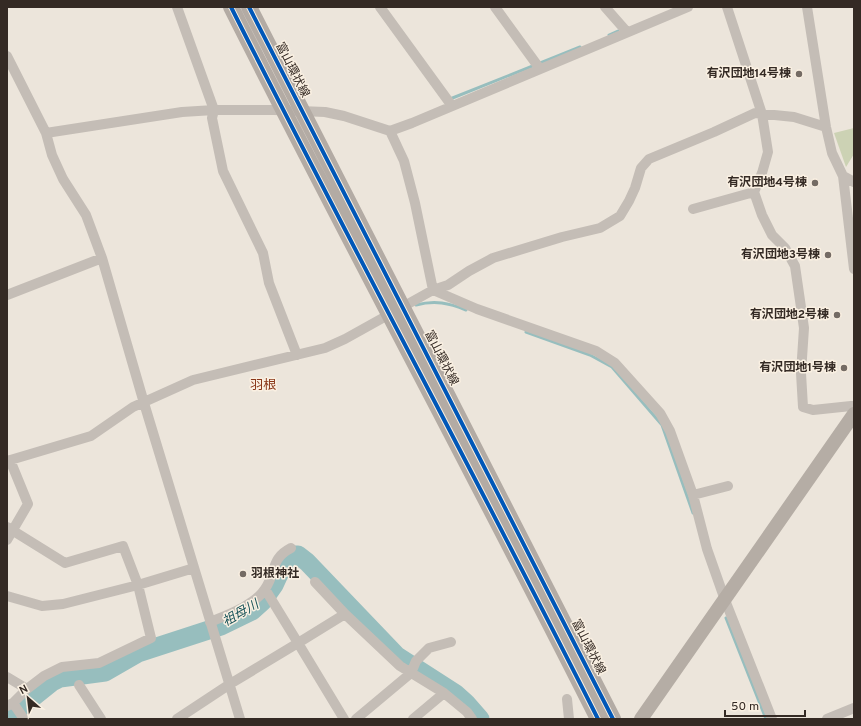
<svg xmlns="http://www.w3.org/2000/svg" width="861" height="726" font-family="Overpass,'Noto Sans JP',sans-serif">
	<style>
		.green { fill: #ccd2b4 }
		.lines { fill: none; stroke-linecap: round; stroke-linejoin: round }
		.stream { stroke: #97bebe; stroke-width: 3 }
		.river { stroke: #97bebe; stroke-width: 19 }
		.street { stroke: #c4bdb6; stroke-width: 10 }
		.secondary { stroke: #b5ada5; stroke-width: 14 }
		.primary { stroke: #b3aba4; stroke-width: 16 }
		.cycleway-casing { stroke: #faf0e2; stroke-width: 6 }
		.cycleway { stroke: #0057b8; stroke-width: 4 }
		.poi-dot { fill: #746b64; stroke: #faf0e2; stroke-width: 1.5 }
		.labels { text-anchor: middle; dominant-baseline: central; stroke-width: 3; stroke-linejoin: round; paint-order: stroke }
		.street-label { font-size: 12px; fill: #342a24; stroke: #faf0e2 }
		.poi-label { font-size: 12px; font-weight: bold; fill: #342a24; stroke: #faf0e2; text-anchor: end }
		.neighbourhood-label { font-size: 13px; fill: #893618; stroke: #faf0e2 }
		.water-label { font-size: 13px; font-style: italic; fill: #175258; stroke: #faf0e2 }
	</style>
	<rect width="100%" height="100%" fill="#ece5db"/>
	<!-- green -->
	<path class="green" d="M854 128V154L846 167 834 133Z"/>
	<g class="lines">
		<!-- stream -->
		<path class="stream" d="M609 35 618 31
			M450 99 580 47
			M416 305C435 300 449 303 466 310
			M526 332 590 355 612 367 662 425 693 513
			M726 618 766 719"/>
		<!-- river -->
		<path class="river" d="M7 718 52 682 60 678 105 672 138 653 221 626 252 611 262 602 274 585 286 559 292 555H298L307 562 397 656 456 694 466 703 480 719"/>
		<!-- street -->
		<path class="street" d="M177 7 214 110 212 118 223 171 263 253 269 283 297 355
			M380 7 452 106
			M495 7 540 69
			M605 7 627 32
			M727 7 762 114 768 152 762 173 754 192 762 215 772 235 785 248 795 266 804 328 801 373 803 407 813 410 851 406H854
			M807 7 826 127 832 153 843 176 854 269
			M7 56 46 133 52 155 63 179 86 215 102 258 144 403 240 719
			M390 131 404 161 415 203 433 290 448 285 469 271 493 258 562 237 600 228 620 216 629 201 635 188 641 168 649 159 714 132 755 113 794 117 826 127
			M46 133 182 112 214 110H274L325 112 344 116 390 131 412 123 688 7
			M843 176 854 182
			M693 209 754 192
			M7 295 102 258
			M7 461 91 436 133 407 193 380 325 348 345 339 433 290 477 309 596 351 615 363 660 413 670 431 693 495 707 549 725 600 772 719
			M693 495 728 486
			M7 527 65 563 123 546 138 585 151 638 99 663 62 667 44 676 27 689 13 703 7 706
			M7 540 28 504 10 460
			M265 589 298 643 345 614 315 582
			M7 596 42 606 63 604 138 585 194 568
			M345 614 400 666 444 693 467 712 472 719
			M210 622C227 615 255 605 265 589 277 571 270 559 291 548
			M7 677 27 689
			M79 685 101 719
			M567 699 569 719
			M13 703 24 719
			M177 719 230 684 298 643 344 719
			M356 719 411 673 416 661 429 648 451 642
			M413 719 444 693
			M827 719 854 708"/>
		<!-- secondary -->
		<path class="secondary" d="M641 719 854 414"/>
		<!-- primary -->
		<path class="primary" d="M231 7C351 246 478 480 598 719
			M249 7 613 719"/>
		<defs>
			<path id="cycleway" d="M231 7C351 246 478 480 598 719
				M249 7 613 719"/>
		</defs>
		<!-- cycleway casing -->
		<use href="#cycleway" class="cycleway-casing"/>
		<!-- cycleway -->
		<use href="#cycleway" class="cycleway"/>
	</g>
	<!-- markers -->
	<g class="poi-dot">
		<circle cx="799" cy="74" r="4"/>
		<circle cx="815" cy="183" r="4"/>
		<circle cx="828" cy="255" r="4"/>
		<circle cx="837" cy="315" r="4"/>
		<circle cx="844" cy="368" r="4"/>
		<circle cx="243" cy="574" r="4"/>
	</g>
	<g class="labels">
		<!-- street labels -->
		<g class="street-label">
			<text transform="translate(292 70) rotate(63)">富山環状線</text>
			<text transform="translate(441 358) rotate(63)">富山環状線</text>
			<text transform="translate(588 647) rotate(63)">富山環状線</text>
		</g>
		<!-- poi labels -->
		<g class="poi-label">
			<text x="791" y="74">有沢団地14号棟</text>
			<text x="807" y="183">有沢団地4号棟</text>
			<text x="820" y="255">有沢団地3号棟</text>
			<text x="829" y="315">有沢団地2号棟</text>
			<text x="836" y="368">有沢団地1号棟</text>
			<text x="251" y="574" text-anchor="start">羽根神社</text>
		</g>
		<!-- neighbourhood labels -->
		<g class="neighbourhood-label">
			<text x="263" y="386">羽根</text>
		</g>
		<!-- water labels -->
		<g class="water-label">
			<text transform="translate(241 614) rotate(-30)">祖母川</text>
		</g>
	</g>
	<!-- border -->
	<rect width="861" height="726" fill="none" stroke="#342a24" stroke-width="16"/>
	<!-- north arrow -->
	<g transform="translate(28 698) rotate(332)" stroke="#faf0e2" stroke-width="3" paint-order="stroke">
	<path d="M0-3L7 15L0 10L-7 15Z" fill="#342a24"/>
	<text y="-6" font-size="11" font-weight="bold" text-anchor="middle" fill="#342a24">N</text>
	</g>
	<!-- scale -->
	<path d="M725 710v6h80v-6" fill="none" stroke="#342a24" stroke-width="2"/>
	<text x="731" y="710" font-size="12" fill="#342a24" stroke="#faf0e2" stroke-width="3" paint-order="stroke">50 m</text>
</svg>
